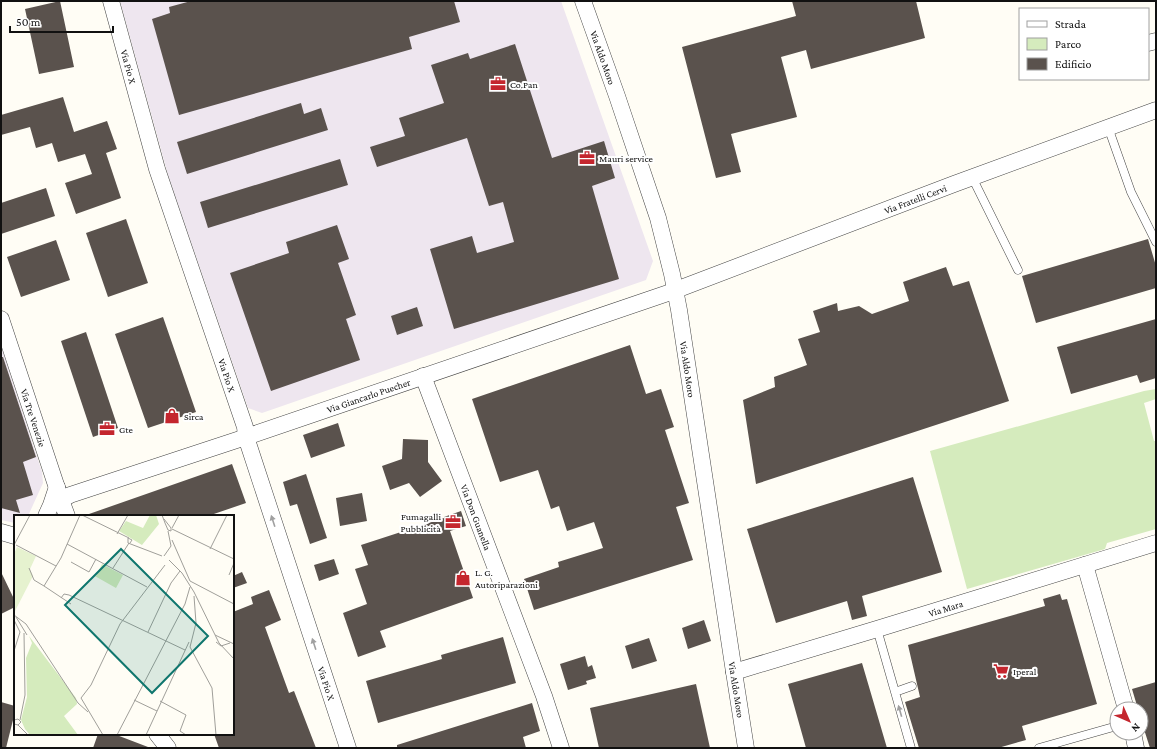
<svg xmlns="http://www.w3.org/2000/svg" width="1157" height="749" font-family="'Crimson Pro',serif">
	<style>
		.industrial { fill: #eee6ef }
		.green { fill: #d5ebbd }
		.building { fill: #5a524d }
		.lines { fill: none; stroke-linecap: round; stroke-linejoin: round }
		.service-casing { stroke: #444; stroke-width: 9 }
		.minor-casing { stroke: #444; stroke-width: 17 }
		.service { stroke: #fff; stroke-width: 8 }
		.minor { stroke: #fff; stroke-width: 16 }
		.oneway { fill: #a0a0a0 }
		.labels { text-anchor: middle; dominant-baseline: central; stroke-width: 4; stroke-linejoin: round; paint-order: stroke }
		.street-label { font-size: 10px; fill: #111; stroke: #fff }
		.poi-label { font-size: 10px; fill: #111; stroke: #fff; text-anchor: start }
		.inset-road { fill: none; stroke: #a09f9a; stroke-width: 1 }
		.view { fill: #0f766e; fill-opacity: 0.15; stroke: #0f766e; stroke-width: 2 }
		.inset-edge { fill: none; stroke: #111; stroke-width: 2 }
	</style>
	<rect width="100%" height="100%" fill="#fffdf5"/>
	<!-- industrial -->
	<path class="industrial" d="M120 1H561L653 261 646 280 262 413 248 408 168 175Z
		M1 346 42 472 43 483 28 516H15V523L1 520Z"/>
	<!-- green -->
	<path class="green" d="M1156 389V399L1144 403 1154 441H1156V529L1107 543 1105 549 967 589 930 451 1144 391Z"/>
	<!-- building -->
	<path class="building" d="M60 1 74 67 39 74 25 9Z
		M191 1H454L460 22 409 37 412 49 179 115 152 19 170 13 169 7Z
		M792 1H916L925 38 811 69 806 50 781 57 797 117 731 134 741 172 716 178 682 47 796 16Z
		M515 44 552 158 604 141 615 178 592 186 619 279 454 329 430 249 472 236 477 253 514 242 503 202 489 206 467 138 377 167 370 147 405 136 399 118 444 103 431 65 468 53 470 59Z
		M63 97 74 132 107 121 117 149 106 153 121 198 76 214 65 183 92 174 85 154 58 162 52 143 36 148 30 127 1 135V115Z
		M301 103 304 114 321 108 328 130 187 174 177 142Z
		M340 159 348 185 208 228 200 202Z
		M46 188 55 216 1 234V203Z
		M126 219 148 283 108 297 86 233Z
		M337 225 349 259 338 263 356 315 346 319 360 360 271 391 230 273 289 253 286 242Z
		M1148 239 1156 266V288L1036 323 1022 276Z
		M56 240 70 280 21 297 7 257Z
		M946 267 953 286 969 281 1009 401 756 484 743 400 775 387 774 377 807 365 798 339 820 332 813 311 837 303 838 311 859 306 872 314 909 301 903 282Z
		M417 307 423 326 397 335 391 316Z
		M163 317 196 412 148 428 115 334Z
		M1156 319V378L1140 383 1137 375 1071 394 1057 347Z
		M86 332 118 428 93 437 61 341Z
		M630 345 646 394 661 389 674 427 665 430 689 503 676 507 693 560 534 610 524 579 559 567 558 562 603 548 594 522 567 531 559 506 551 509 538 470 500 482 472 399Z
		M1 357H3L36 457 23 462 33 495 16 500 20 513 1 508Z
		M338 423 345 446 311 458 303 435Z
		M403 439 428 440V462L442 481 420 497 409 483 390 490 382 466 402 459Z
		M232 464 246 503 208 516H90L89 514Z
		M306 474 327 538 310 544 297 504 290 506 283 482Z
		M913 477 942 572 862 596 867 616 852 620 847 601 776 623 747 529Z
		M362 493 367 521 340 526 336 498Z
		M461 511 466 526 450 531 473 598 380 631 386 647 358 657 343 613 367 604 355 569 368 565 361 545 444 518V517Z
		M334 559 339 574 319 581 314 565Z
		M1 572 15 601V607L1 614Z
		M242 572 247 583 233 588V576Z
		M269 590 281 620 265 627 289 693 294 691 316 748H219L214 734H233V612L253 604 251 597Z
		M1060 594 1062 600 1067 599 1097 704 1022 726 1026 740 998 748H919L905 702 920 697 908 645 1045 606 1043 599Z
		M704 620 711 641 688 649 682 628Z
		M503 637 516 683 378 723 366 681 442 659 441 655Z
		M649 638 657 661 632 669 625 646Z
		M585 656 588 667 592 665 596 678 586 681 587 684 568 690 560 664Z
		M862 663 887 748H806L788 684Z
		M1156 682V748H1150L1141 720V709H1138L1132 689Z
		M696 684 710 748H599L590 708Z
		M1 702 15 706V712L6 748H1Z
		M532 703 540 731 523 737 526 748H397V745Z
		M98 734H114L148 747V748H93Z"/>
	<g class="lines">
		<defs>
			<path id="service" d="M1108 127 1131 192 1156 242
				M972 177 1018 270
				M877 629 911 748
				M895 692 912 686
				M1039 748 1117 726"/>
			<g id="minor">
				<path id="s1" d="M111 1 157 169 245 427 246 437 348 748"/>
				<path id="s2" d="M583 1 617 96 658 218 672 274 679 310 734 672 746 748"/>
				<path d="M1148 43 1156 41"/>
				<path id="s3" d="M1 319 61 500 67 516"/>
				<path id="s4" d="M423 376 544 696 561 748"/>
				<path id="s5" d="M61 500 70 495 246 437 668 293 954 184 1156 110"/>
				<path d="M46 516 51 505 57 487"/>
				<path d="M1 532 15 536"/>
				<path d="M1085 565 1126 709"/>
				<path id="s6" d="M734 672 877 629 1156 543"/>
				<path d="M1133 733 1136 748"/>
				<path d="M157 734 168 748"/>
			</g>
		</defs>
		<!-- service casing -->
		<use href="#service" class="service-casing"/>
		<!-- minor casing -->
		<use href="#minor" class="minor-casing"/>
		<!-- service -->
		<use href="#service" class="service"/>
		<!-- minor -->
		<use href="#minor" class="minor"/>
	</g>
	<!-- one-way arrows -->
	<defs><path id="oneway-solid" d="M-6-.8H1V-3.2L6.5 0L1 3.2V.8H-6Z"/></defs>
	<g class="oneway">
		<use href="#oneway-solid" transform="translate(273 521) rotate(-108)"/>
		<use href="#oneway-solid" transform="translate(314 644) rotate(-108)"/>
		<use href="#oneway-solid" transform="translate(900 711) rotate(-106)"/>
	</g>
	<!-- icons -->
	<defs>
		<symbol id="office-bare" viewBox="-9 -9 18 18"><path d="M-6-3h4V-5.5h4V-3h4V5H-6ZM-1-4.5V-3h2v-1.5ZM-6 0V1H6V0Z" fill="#c4262e" stroke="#fff" stroke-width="2.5" paint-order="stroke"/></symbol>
		<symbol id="shop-bare" viewBox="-9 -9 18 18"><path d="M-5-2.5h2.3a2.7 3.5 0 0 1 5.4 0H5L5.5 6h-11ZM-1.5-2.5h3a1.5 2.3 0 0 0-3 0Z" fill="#c4262e" stroke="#fff" stroke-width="2.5" paint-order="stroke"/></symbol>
		<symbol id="supermarket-bare" viewBox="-9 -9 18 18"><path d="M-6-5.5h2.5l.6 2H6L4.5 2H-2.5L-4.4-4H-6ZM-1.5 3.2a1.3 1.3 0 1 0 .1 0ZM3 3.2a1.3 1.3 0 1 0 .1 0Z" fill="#c4262e" stroke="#fff" stroke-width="2.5" paint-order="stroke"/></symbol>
	</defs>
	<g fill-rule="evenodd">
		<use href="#office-bare" x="487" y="73" width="22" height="22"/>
		<use href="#office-bare" x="576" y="147" width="22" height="22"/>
		<use href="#shop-bare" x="161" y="405" width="22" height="22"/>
		<use href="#office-bare" x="96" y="418" width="22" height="22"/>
		<use href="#office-bare" x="442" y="511" width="22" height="22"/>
		<use href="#shop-bare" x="452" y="567" width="22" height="22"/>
		<use href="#supermarket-bare" x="990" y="660" width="22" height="22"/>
	</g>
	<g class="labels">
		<!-- street labels -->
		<g class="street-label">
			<text stroke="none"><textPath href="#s2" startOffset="60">Via Aldo Moro</textPath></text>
			<text stroke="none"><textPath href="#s1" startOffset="68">Via Pio X</textPath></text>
			<text stroke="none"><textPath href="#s5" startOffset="906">Via Fratelli Cervi</textPath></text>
			<text stroke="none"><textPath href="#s2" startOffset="384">Via Aldo Moro</textPath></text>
			<text stroke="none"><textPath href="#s1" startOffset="392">Via Pio X</textPath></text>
			<text stroke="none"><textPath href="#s5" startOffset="325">Via Giancarlo Puecher</textPath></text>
			<text stroke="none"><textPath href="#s3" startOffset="104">Via Tre Venezie</textPath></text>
			<text stroke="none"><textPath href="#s4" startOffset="151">Via Don Guanella</textPath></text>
			<text stroke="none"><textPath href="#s6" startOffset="221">Via Mara</textPath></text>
			<text stroke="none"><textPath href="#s1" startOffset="716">Via Pio X</textPath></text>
			<text stroke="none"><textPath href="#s2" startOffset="708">Via Aldo Moro</textPath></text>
		</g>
		<!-- poi labels -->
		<g class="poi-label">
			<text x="510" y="84">Co.Pan</text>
			<text x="599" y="158">Mauri service</text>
			<text x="184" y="416">Sirca</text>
			<text x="119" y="429">Gte</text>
			<text x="441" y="516" text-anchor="end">Fumagalli<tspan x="441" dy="12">Pubblicità</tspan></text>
			<text x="475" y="572">L. G.<tspan x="475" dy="12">Autoriparazioni</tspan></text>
			<text x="1013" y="671">Iperal</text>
		</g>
	</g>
	<!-- overview -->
	<g transform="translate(14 515)">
		<rect width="220" height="220" fill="#fffdf5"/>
		<path d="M136 0H142L145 9 128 30 105 16 112 6 129 13ZM88 49 109 60 102 73 79 60 82 61ZM15 121 62 183 63 189 50 201 64 220H16L11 214 7 205 13 182 12 143 18 128Z" fill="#d5ebbd"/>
		<path d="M3 32 22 41 16 54 19 61 0 98V39Z" fill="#e6f2cf"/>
		<path class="inset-road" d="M68 0 115 23M148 0 151 8 154 15 157 16V13L150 4M158 13 165 0M158 14 220 44M103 19 114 0M158 25 176 66 220 89M116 28 118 25 114 23V28L148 41M53 29 133 72M0 30 16 0M2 30 42 51M196 34 213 0M150 41 157 31 154 16M155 45 168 58 180 77 205 128 220 144M57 47 75 57 82 44M15 53 20 65 30 71M99 53 115 28M215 60 220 48M180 81 182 108 176 132 198 173 202 220M47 83 50 79 55 80 171 135M57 89 30 71 47 43 66 0M0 100 12 109 64 188 74 197M2 102 13 120M0 105 6 117 0 136M134 117 157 68 166 56M201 120 220 129M202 127 207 131 216 128M67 183 77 170 106 109 151 50M67 183 89 220M120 185 143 196M146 186 172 200 166 216 172 220M0 205 4 204 7 207 4 210 0 209M6 205 11 180 10 118M4 210 14 220M103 220 171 89 176 72M132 220 175 127"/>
		<path class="view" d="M107 34 194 121 138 178 51 90Z"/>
		<rect width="220" height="220" class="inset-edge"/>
	</g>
	<!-- border -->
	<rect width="1157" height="749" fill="none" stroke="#111111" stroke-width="4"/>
	<!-- legend -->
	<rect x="1019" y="8" width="130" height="72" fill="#ffffff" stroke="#a0a0a0"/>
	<rect x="1027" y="21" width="20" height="6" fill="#ffffff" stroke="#a0a0a0"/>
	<text x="1055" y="28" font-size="12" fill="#111111">Strada</text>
	<rect x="1027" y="38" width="20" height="12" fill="#d5ebbd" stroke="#a0a0a0"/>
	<text x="1055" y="48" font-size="12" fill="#111111">Parco</text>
	<rect x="1027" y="58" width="20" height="12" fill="#5a524d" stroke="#a0a0a0"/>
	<text x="1055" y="68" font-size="12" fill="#111111">Edificio</text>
	<!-- north arrow -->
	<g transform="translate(1129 721) rotate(135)"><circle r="19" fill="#ffffff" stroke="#a0a0a0"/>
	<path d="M0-3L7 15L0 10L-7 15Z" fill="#c4262e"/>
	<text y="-6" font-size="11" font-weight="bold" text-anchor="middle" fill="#111111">N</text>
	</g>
	<!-- scale -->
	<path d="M10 26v6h103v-6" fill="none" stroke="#111111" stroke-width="2"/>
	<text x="16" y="26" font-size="12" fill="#111111" stroke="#ffffff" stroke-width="3" paint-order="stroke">50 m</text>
</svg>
